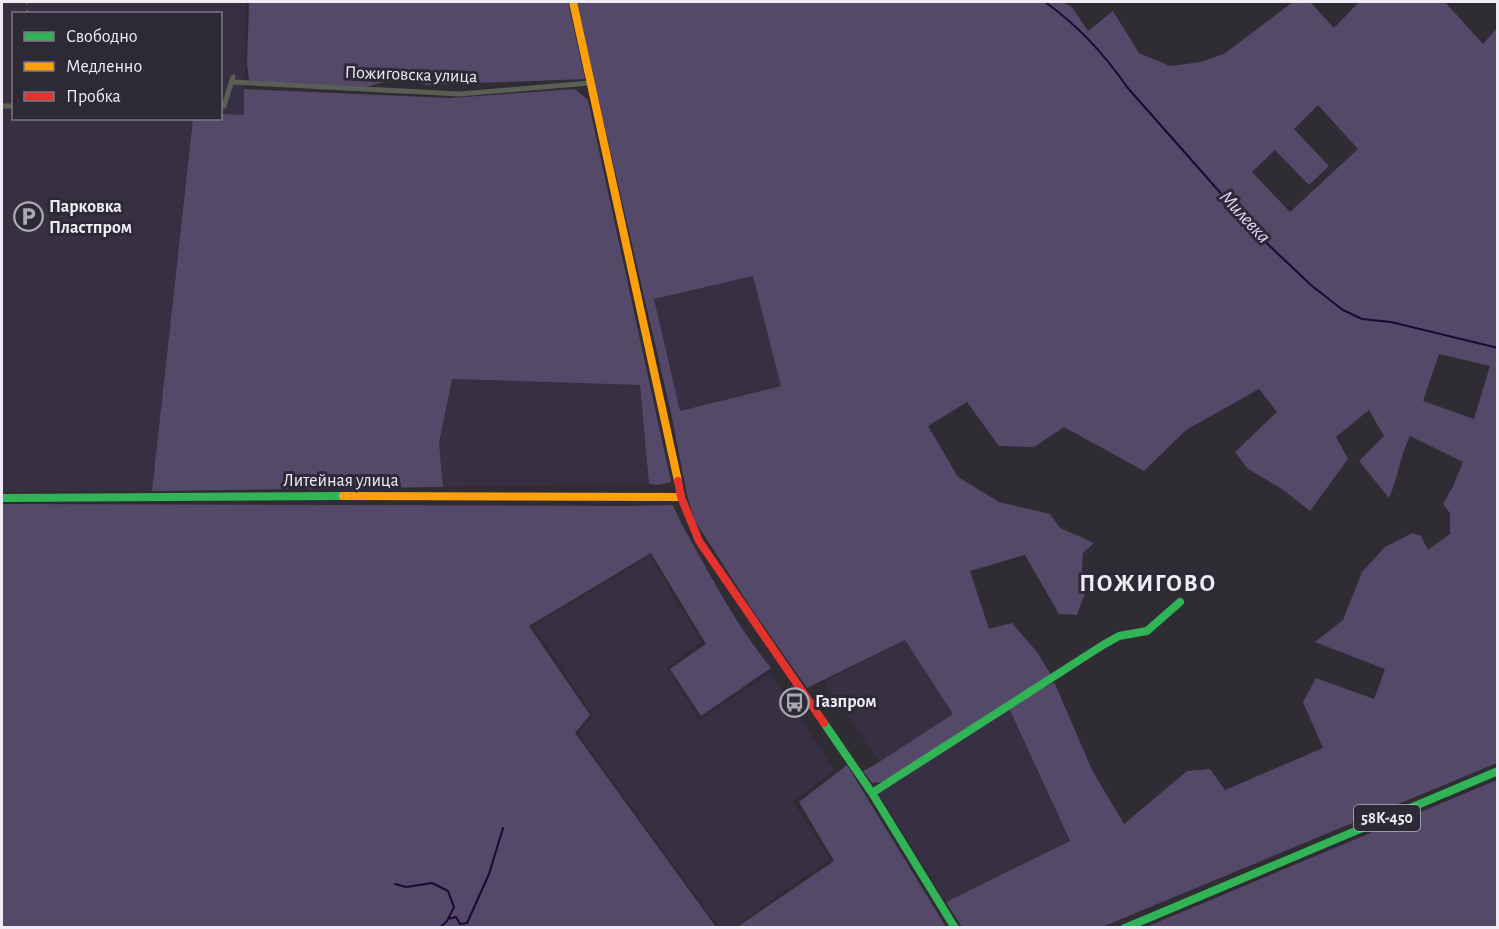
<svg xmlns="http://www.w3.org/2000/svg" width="1499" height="929" font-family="'Alegreya Sans',sans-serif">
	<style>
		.built { fill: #373042 }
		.green { fill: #55496a; fill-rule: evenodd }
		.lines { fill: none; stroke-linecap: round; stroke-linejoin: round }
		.stream { stroke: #1c0932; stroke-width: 2 }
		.street { stroke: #5a5e55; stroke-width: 5 }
		.fast { stroke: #30b455; stroke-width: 8 }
		.slow { stroke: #ff9f0a; stroke-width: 8 }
		.jam { stroke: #e5322d; stroke-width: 8 }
		.rail { stroke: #636562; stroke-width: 2; stroke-dasharray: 3 6; stroke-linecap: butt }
		.labels { text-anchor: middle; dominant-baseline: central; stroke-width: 6; stroke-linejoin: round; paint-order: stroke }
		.shield { fill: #2e2937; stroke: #b5b2bc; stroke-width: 1.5 }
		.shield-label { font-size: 16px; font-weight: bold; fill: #efecf5 }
		.street-label { font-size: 18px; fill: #efecf5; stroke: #2e2937 }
		.poi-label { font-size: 18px; font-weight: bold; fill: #efecf5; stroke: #2e2937; text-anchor: start }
		.water-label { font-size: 20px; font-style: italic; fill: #e1d6f7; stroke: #2e2937 }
		.district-label { font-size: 24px; font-weight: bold; letter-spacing: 1.5px; fill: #efecf5; stroke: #2e2937 }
	</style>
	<rect width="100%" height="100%" fill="#2f2c34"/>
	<!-- built -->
	<path class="built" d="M2 2H246L244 115 221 114 220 14H14V118L193 119 152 491H2Z
		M754 276 781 386 680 411 654 299Z
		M451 379 640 385 649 484 443 487 439 443Z
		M650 556 701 642 667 668 700 720 770 673 835 770 793 802 830 859 734 927H719L578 733 593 715 533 626Z
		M905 640 953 714 880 762 823 682Z
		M1009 708 1070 842 946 902 878 793Z"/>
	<!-- green -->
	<path class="green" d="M249 2H568L585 79 427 85C403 80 390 79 367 87L249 81 247 64Z
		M575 2H1062L1072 7 1088 31 1113 11 1139 53 1170 66 1201 62 1224 54 1293 2H1310L1334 28 1359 2H1445L1483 44 1497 28V763L1102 927H962L946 902 1070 841 1009 708 1054 682 1093 772 1124 824 1187 771 1210 769 1225 790 1323 748 1303 702 1316 678 1374 699 1385 669 1315 642 1343 620 1362 572 1385 547 1412 533 1421 536 1428 550 1450 534V513L1443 504 1453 486 1463 462 1410 436C1400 456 1398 478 1389 498L1359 461 1384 436 1369 410 1336 437 1348 459 1310 511 1282 489 1248 469 1235 452 1277 412 1259 389 1186 430 1144 471 1064 427 1034 447 999 446 967 402 928 426 958 477 999 502 1050 514 1060 528 1094 543 1083 553 1082 569 1085 593 1077 615 1059 614 1025 555 970 571 989 629 1012 623 1037 652 1051 675 884 782 872 783 863 771 876 764 953 714 905 640 807 688 749 605 695 521 687 495 671 413 600 106 579 28ZM1318 105 1358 149 1290 212 1252 172 1275 150 1309 185 1329 166 1294 129ZM753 276 781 386 680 411 654 299ZM1439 354 1490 366 1474 419 1423 401Z
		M244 89 450 98 575 89 588 100 671 482 658 485 649 484 640 385 452 379 439 443 443 487 152 491 193 119 220 118 221 114 244 115Z
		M2 504 629 506 673 505C682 527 694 545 705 566 725 602 745 636 771 668L701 716 670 669 706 644 651 553 529 626 590 715 575 733 716 927H2Z
		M847 765 946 927H737L834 861 799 802Z
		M1497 780V927H1146Z"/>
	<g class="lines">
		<!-- stream -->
		<path class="stream" d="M1045 2C1076 24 1105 55 1127 87L1255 232 1312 286 1343 310 1362 319 1391 322 1498 348
			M395 884 406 887 432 883 448 891 454 907 447 921 439 928
			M448 919 456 917 460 924 467 923 489 874 503 828"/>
		<!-- street -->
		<path class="street" d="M231 82 460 94 590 83
			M2 106H14
			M220 106H224L233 77"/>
		<!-- fast -->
		<path class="fast" d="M2 498 343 496
			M824 723 872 793 955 928
			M872 793 1103 645 1119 636 1147 631 1180 602
			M1125 928 1498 771"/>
		<!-- slow -->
		<path class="slow" d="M573 2 678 481
			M343 496 681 497"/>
		<!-- jam -->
		<path class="jam" d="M678 481 681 497 699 541 824 723"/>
		<!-- rail -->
		<path class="rail" d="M27 13V2"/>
	</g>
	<!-- icons -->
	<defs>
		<symbol id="parking-ring" viewBox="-11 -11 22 22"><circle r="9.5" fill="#2e2937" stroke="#aca9b1" stroke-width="1.5"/><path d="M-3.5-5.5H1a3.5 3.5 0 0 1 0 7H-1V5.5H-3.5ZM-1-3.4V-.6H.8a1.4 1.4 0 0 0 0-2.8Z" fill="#aca9b1"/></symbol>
		<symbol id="bus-ring" viewBox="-11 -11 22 22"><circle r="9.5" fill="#2e2937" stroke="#aca9b1" stroke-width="1.5"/><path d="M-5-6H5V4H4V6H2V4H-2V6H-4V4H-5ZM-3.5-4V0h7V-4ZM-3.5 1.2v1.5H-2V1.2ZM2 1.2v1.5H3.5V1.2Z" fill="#aca9b1"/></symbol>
	</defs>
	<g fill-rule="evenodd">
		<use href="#parking-ring" x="12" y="200" width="33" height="33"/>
		<use href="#bus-ring" x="778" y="686" width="33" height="33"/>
	</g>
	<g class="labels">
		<!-- shield labels -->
		<rect class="shield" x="1354" y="805" width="66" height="26" rx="4.5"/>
		<g class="shield-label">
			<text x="1387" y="818">58К-450</text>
		</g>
		<!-- street labels -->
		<g class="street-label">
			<text transform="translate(411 75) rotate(2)">Пожиговска улица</text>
			<text x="341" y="481">Литейная улица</text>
		</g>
		<!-- poi labels -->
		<g class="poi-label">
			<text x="49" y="207">Парковка<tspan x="49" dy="21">Пластпром</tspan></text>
			<text x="815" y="702">Газпром</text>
		</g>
		<!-- water labels -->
		<g class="water-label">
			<text transform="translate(1245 217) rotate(47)">Милевка</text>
		</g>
		<!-- district labels -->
		<g class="district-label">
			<text x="1148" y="584">ПОЖИГОВО</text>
		</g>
	</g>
	<!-- border -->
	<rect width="1499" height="929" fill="none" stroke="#efecf5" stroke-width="6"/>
	<!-- legend -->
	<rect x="12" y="12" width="210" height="108" fill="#2e2937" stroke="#7b7783" stroke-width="1.5"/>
	<rect x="24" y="32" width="30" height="9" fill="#30b455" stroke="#7b7783" stroke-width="1.5"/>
	<text x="66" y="42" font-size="18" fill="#efecf5">Свободно</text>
	<rect x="24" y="62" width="30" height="9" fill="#ff9f0a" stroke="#7b7783" stroke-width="1.5"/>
	<text x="66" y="72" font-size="18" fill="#efecf5">Медленно</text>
	<rect x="24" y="92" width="30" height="9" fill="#e5322d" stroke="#7b7783" stroke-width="1.5"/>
	<text x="66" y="102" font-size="18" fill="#efecf5">Пробка</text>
</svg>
